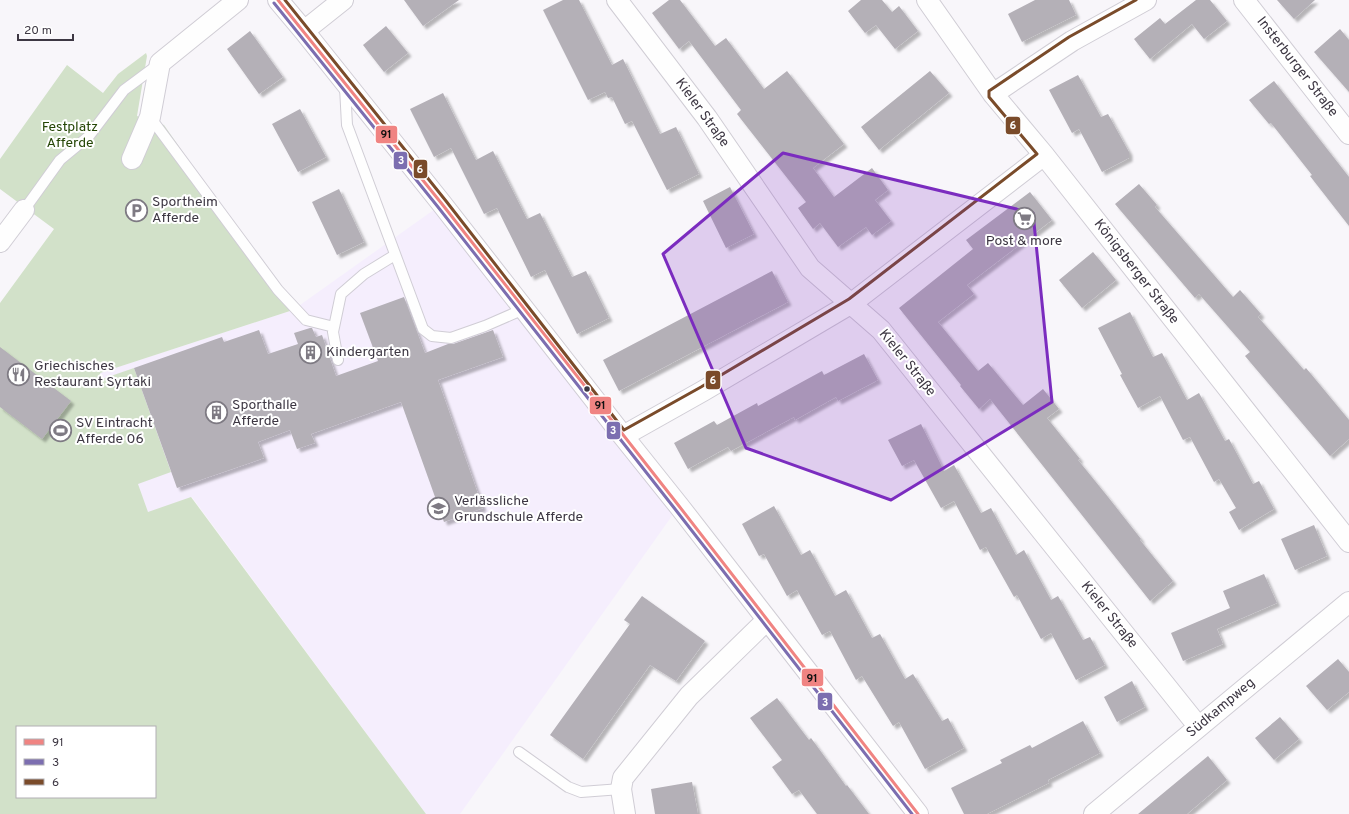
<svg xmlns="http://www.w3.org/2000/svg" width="1349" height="814" font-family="Overpass,sans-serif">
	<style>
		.built { fill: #f5eefd }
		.green { fill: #d2e1c9; fill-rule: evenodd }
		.building { fill: #b4b0b7; filter: url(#shadow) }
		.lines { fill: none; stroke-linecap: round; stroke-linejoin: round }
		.lane-casing { stroke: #d0cdd5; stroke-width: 12 }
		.street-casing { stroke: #d0cdd5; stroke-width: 22 }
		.lane { stroke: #fefefe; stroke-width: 10 }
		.street { stroke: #fefefe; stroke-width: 20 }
		.bus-1-casing { stroke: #fff; stroke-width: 6 }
		.bus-2-casing { stroke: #fff; stroke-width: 6 }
		.bus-3-casing { stroke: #fff; stroke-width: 6 }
		.bus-1 { stroke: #f08482; stroke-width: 3 }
		.bus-2 { stroke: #7c6eb0; stroke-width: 3 }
		.bus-3 { stroke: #7a4b2a; stroke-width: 3 }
		.marked { fill: #7b2cbf; fill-opacity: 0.2; stroke: #7b2cbf; stroke-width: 3; stroke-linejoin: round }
		.bus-dot { fill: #3d3743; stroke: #fff; stroke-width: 1.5 }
		.labels { text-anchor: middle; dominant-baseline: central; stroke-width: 4; stroke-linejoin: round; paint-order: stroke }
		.street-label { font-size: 14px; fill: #3d3743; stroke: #fff }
		.park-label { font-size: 14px; fill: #254606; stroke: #fff }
		.poi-label { font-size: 14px; fill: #3d3743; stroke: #fff; text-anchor: start }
		.line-badge { stroke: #fff; stroke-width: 1.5 }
		.badge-label { font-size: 11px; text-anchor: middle; font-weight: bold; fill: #fff }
		.pale-badge-label { font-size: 11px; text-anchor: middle; font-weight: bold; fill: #111 }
	</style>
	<defs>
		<filter id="shadow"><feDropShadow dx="3.5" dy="3.5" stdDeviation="1" flood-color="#0004"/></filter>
	</defs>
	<rect width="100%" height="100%" fill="#f8f6fa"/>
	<!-- built -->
	<path class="built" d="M442 204 679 506 460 814H426L192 497 148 513 100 373 293 310Z"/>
	<!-- green -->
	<path class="green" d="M146 53 147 56 137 116 164 125 293 310 100 373 102 379 134 368 171 472 138 484 148 512 191 497 426 814H0V303L54 229 0 189V159L67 65 103 93 118 74ZM17 727H155V797H17Z"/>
	<!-- building -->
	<path class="building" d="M404 0H459L423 26Z
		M563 0H579L612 65 623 59 660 134 676 127 699 174 667 190 632 121 625 124 612 97 608 98 605 92 588 100 543 10Z
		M669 0H680L715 46 726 38 764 89 787 71 844 144 813 168 834 197 872 168 888 190 875 200 891 221 872 235 866 227 838 247 820 223 813 229 798 208 806 202 737 114 741 110 689 41 679 49 652 13Z
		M861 0H882L892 12 899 6 918 31 895 49 876 25 865 33 848 11Z
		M1035 0H1069L1076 15 1022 42 1008 14Z
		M1196 0H1210L1227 21 1204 39 1192 24 1150 59 1134 39 1160 18 1165 24Z
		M1277 0H1315L1294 19Z
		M386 26 408 53 384 72 363 45Z
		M1340 29 1349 40V92L1314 52Z
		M250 31 283 77 259 94 227 49Z
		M930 71 949 93 879 150 861 127Z
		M1078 75 1101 117 1108 114 1129 152V158L1102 172 1079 129 1072 133 1049 90Z
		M1274 81 1349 177V226L1310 176 1312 175 1271 123 1269 124 1249 100Z
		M443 93 476 160 493 151 527 219 540 213 572 277 586 271 609 318 577 334 545 270 531 277 497 208 484 214 451 148 434 157 410 109Z
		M300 109 326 157 298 172 272 124Z
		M1139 184 1157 205 1155 207 1233 297 1240 290 1261 314 1258 317 1304 370 1306 368 1349 420V439L1330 456 1245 356 1250 352 1199 294 1195 298 1115 204Z
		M730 187 754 234 726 248 703 201Z
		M339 189 364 242 337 255 312 202Z
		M1030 192 1052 220 967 285 974 294 938 322 978 371 988 363 1023 405 1043 389 1059 409 1047 418 1080 459 1078 460 1108 497 1141 539 1140 540 1173 581 1150 601 990 399 979 409 960 386 961 385 899 308 973 249 966 240Z
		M1093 252 1116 280 1082 308 1059 280Z
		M772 271 788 302 619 391 603 360Z
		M404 297 425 353 448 344H453L493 330 503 357 438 380 483 508 444 522 401 402 311 434 315 443 297 449 290 430 258 442 264 458 177 488 134 368 222 337 224 342 259 330 268 354 298 344 294 333 310 328H312L316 337 322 335 336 376 378 361 360 313Z
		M1130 312 1153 357 1162 353 1187 400 1199 393 1225 441 1229 439 1253 484 1259 481 1274 509 1239 530 1229 512 1236 508 1219 479 1214 482 1190 437 1183 440 1160 396 1138 408 1120 375 1122 374 1098 328Z
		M0 347 71 401 42 439 0 407Z
		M864 354 878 380 838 401 836 397 795 420 794 417 731 451 728 447 688 469 674 443 714 421 717 425 757 403 758 406 822 371 824 375Z
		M921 424 944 471 954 465 981 513 991 508 1016 555 1024 550 1051 600 1058 596 1083 640 1090 637 1105 665 1076 680 1051 633 1041 639 1017 595 1014 597 986 547 980 550 954 501 941 508 914 460 902 466 888 440Z
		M774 506 801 555 810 550 835 596 846 590 872 638 880 634 905 679 913 674 942 721 948 718 964 748 925 769 899 722 893 726 862 676 856 680 830 631 822 635 797 590 787 596 764 554 759 556 742 524Z
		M1314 525 1327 556 1295 570 1281 539Z
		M1264 574 1277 603 1217 629 1223 644 1183 661 1171 633 1230 608 1223 591Z
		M642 596 705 641 676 681 650 665 583 759 550 735 630 624 624 620Z
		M1338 659 1349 672V692L1327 710 1306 686Z
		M1132 681 1145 707 1117 722 1104 697Z
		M777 698 809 740 811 738 846 786 847 785 869 814H817L799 790 792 794 772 767 782 760 750 718Z
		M1280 717 1299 739 1274 760 1255 738Z
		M1083 721 1100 753 1048 780 1049 783 987 814H964L951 788 1002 763 1000 760 1030 745 1032 748Z
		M1208 756 1227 780 1187 814H1138Z
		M692 782 698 814H655L651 789Z"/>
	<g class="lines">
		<defs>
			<path id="lane" d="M345 87 347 125 423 329 432 336 451 338 485 326 524 309
				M150 117 278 290 306 320 334 327
				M24 210 60 160 89 136 124 90 159 64
				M338 360 333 332 341 294 364 274 395 255
				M519 752 568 787 581 792 621 789"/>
			<path id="street" d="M278 0 304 31 442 204 623 436 679 506 918 814
				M617 0 707 118 810 268 881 330 1198 726
				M927 0 993 94 1044 155 1349 542
				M1244 0 1349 134
				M304 31 343 0
				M993 94 1072 41 1146 0
				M132 159 150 117 160 63 238 0
				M0 242 24 210
				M623 436 703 391 852 303 1044 155
				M625 814 621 789 623 778 689 696 767 620
				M1094 814 1349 602"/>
		</defs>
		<!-- lane casing -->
		<use href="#lane" class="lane-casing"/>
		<!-- street casing -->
		<use href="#street" class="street-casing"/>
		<!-- lane -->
		<use href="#lane" class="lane"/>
		<!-- street -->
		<use href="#street" class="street"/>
		<defs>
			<path id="bus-1" d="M278 0 442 204 679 506 918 814"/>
			<path id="bus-2" d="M274 3 438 207 675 509 912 814"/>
			<path id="bus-3" d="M285 0 446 201 624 430 701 387 849 299 1037 154 989 97V91L1069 37 1136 0"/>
		</defs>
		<!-- bus-1 casing -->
		<use href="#bus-1" class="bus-1-casing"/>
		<!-- bus-2 casing -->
		<use href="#bus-2" class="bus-2-casing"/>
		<!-- bus-3 casing -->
		<use href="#bus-3" class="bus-3-casing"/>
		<!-- bus-1 -->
		<use href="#bus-1" class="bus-1"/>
		<!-- bus-2 -->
		<use href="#bus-2" class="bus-2"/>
		<!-- bus-3 -->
		<use href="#bus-3" class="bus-3"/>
	</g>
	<!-- marked area -->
	<path class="marked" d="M783 153 1033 213 1052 402 891 500 746 448 663 254Z"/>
	<!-- icons -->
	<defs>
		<symbol id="parking-ring" viewBox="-11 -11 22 22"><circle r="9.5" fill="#fff" stroke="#7e7a83" stroke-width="1.5"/><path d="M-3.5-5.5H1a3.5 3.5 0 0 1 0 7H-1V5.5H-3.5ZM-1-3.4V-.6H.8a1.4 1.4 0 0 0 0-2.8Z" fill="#7e7a83"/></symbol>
		<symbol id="supermarket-ring" viewBox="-11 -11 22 22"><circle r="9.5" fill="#fff" stroke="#7e7a83" stroke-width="1.5"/><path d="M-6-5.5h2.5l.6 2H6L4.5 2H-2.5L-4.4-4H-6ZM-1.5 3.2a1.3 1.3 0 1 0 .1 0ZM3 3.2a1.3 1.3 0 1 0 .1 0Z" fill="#7e7a83"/></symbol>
		<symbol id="building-ring" viewBox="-11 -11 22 22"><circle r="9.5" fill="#fff" stroke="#7e7a83" stroke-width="1.5"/><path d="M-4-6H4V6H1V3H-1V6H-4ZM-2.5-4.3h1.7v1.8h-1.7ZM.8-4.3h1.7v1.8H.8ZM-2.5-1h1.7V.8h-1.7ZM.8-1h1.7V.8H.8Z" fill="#7e7a83"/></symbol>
		<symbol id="restaurant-ring" viewBox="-11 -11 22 22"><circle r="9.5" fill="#fff" stroke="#7e7a83" stroke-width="1.5"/><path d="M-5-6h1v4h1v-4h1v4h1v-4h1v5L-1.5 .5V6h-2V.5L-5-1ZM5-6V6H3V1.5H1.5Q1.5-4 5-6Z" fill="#7e7a83"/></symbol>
		<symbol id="stadium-ring" viewBox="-11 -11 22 22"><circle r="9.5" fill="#fff" stroke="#7e7a83" stroke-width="1.5"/><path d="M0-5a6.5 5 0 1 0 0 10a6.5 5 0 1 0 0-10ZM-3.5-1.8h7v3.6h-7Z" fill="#7e7a83"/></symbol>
		<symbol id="school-ring" viewBox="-11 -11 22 22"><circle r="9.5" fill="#fff" stroke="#7e7a83" stroke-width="1.5"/><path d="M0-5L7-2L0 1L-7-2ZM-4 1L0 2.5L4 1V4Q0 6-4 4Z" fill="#7e7a83"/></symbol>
	</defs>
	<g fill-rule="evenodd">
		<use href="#parking-ring" x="124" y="198" width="25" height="25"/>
		<use href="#supermarket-ring" x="1012" y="206" width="25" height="25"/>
		<use href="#building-ring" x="298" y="340" width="25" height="25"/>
		<use href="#restaurant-ring" x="6" y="362" width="25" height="25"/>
		<use href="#building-ring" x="204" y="400" width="25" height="25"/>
		<use href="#stadium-ring" x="48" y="418" width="25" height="25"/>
		<use href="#school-ring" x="426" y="496" width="25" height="25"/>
	</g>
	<!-- markers -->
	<circle class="bus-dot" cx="587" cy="389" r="3.5"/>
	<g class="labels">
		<!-- street labels -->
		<g class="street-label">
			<text transform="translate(1297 67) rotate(52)">Insterburger Straße</text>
			<text transform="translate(702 113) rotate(54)">Kieler Straße</text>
			<text transform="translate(1136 272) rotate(52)">Königsberger Straße</text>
			<text transform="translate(907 363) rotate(51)">Kieler Straße</text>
			<text transform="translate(1109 615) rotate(51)">Kieler Straße</text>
			<text transform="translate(1221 708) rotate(-40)">Südkampweg</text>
		</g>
		<!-- park labels -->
		<g class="park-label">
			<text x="70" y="127">Festplatz<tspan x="70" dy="16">Afferde</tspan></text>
		</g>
		<!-- poi labels -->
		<g class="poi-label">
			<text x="152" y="202">Sportheim<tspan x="152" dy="16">Afferde</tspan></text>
			<text x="1024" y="241" text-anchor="middle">Post &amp; more</text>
			<text x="326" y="352">Kindergarten</text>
			<text x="34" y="366">Griechisches<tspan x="34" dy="16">Restaurant Syrtaki</tspan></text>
			<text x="232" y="405">Sporthalle<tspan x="232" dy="16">Afferde</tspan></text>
			<text x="76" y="423">SV Eintracht<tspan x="76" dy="16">Afferde 06</tspan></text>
			<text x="454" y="501">Verlässliche<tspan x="454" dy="16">Grundschule Afferde</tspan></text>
		</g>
	</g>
	<g class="line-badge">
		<rect x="1005" y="116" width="16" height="19" rx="4" fill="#7a4b2a"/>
		<rect x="375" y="125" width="23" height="19" rx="4" fill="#f08482"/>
		<rect x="393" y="151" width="15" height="19" rx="4" fill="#7c6eb0"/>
		<rect x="413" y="159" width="15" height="20" rx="4" fill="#7a4b2a"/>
		<rect x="705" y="370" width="16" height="20" rx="4" fill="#7a4b2a"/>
		<rect x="589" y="396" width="23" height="19" rx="4" fill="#f08482"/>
		<rect x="606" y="421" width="15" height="19" rx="4" fill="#7c6eb0"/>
		<rect x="801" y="668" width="23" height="19" rx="4" fill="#f08482"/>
		<rect x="817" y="692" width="16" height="19" rx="4" fill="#7c6eb0"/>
	</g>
	<g class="badge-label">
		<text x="1013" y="129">6</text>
		<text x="401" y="164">3</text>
		<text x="420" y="173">6</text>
		<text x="713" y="384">6</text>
		<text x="613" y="434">3</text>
		<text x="825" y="706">3</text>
	</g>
	<g class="pale-badge-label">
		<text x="386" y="138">91</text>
		<text x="600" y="409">91</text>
		<text x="812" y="682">91</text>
	</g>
	<!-- legend -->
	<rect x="16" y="726" width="140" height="72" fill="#ffffff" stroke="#b1afb4"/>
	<rect x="24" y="739" width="20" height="6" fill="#f08482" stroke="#b1afb4"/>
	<text x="52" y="746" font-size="12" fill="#3d3743">91</text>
	<rect x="24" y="759" width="20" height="6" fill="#7c6eb0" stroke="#b1afb4"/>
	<text x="52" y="766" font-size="12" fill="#3d3743">3</text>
	<rect x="24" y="779" width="20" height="6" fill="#7a4b2a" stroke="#b1afb4"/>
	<text x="52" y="786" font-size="12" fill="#3d3743">6</text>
	<!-- scale -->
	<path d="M18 34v6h55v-6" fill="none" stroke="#3d3743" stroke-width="2"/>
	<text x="24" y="34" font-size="12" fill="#3d3743" stroke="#ffffff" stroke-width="3" paint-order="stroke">20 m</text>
</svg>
